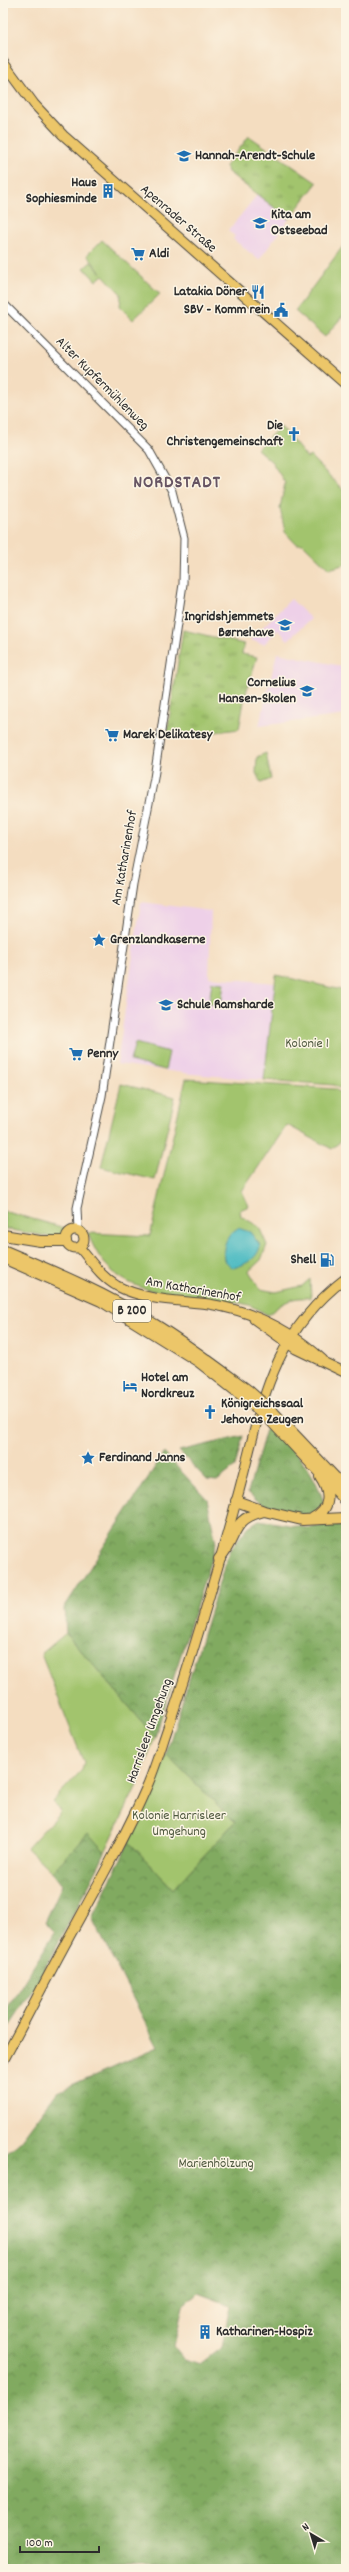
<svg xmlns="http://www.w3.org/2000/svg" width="349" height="2572" font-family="Dekko,sans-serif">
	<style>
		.built { fill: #eed0e8 }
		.green { fill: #a2c46d; stroke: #66784c }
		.forest { fill: url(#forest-crowns); stroke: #566a46; fill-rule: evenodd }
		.park { fill: url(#park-tufts); stroke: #66784c }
		.water { fill: #4dbbc2; stroke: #3c7376 }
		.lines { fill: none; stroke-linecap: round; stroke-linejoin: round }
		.minor-casing { stroke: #494641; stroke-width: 9 }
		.major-casing { stroke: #494641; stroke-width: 11 }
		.highway-casing { stroke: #494641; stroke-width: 12 }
		.minor { stroke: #fff; stroke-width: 7 }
		.major { stroke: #ecc669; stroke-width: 9 }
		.highway { stroke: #ecc669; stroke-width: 10 }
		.highway-bridge-casing { stroke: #494641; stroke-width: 12; stroke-linecap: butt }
		.highway-bridge { stroke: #ecc669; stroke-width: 10 }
		.labels { text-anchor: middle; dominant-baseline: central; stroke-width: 3; stroke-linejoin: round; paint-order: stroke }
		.shield { fill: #fcf5e5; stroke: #6a6863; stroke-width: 1 }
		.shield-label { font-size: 13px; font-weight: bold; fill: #2b2b2b }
		.poi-label { font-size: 14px; font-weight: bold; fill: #2b2b2b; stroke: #fcf5e5; text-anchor: start }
		.street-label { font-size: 14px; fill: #2b2b2b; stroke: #fcf5e5 }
		.park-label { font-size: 14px; fill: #4f593f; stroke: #fcf5e5 }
		.district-label { font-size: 18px; font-weight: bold; letter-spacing: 1px; fill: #675563; stroke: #fcf5e5 }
	</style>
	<defs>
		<pattern id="forest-crowns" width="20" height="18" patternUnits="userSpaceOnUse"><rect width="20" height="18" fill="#81aa60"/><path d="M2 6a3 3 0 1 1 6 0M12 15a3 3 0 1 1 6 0" fill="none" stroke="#6a8b4f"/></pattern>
		<pattern id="park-tufts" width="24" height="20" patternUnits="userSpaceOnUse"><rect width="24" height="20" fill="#a2c46d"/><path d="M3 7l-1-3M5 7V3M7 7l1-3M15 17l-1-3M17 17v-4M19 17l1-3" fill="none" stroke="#849f5a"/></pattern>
	</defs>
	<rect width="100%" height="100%" fill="#fcf5e5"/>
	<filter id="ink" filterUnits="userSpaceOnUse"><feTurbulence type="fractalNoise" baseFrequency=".025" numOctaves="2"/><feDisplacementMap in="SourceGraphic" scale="8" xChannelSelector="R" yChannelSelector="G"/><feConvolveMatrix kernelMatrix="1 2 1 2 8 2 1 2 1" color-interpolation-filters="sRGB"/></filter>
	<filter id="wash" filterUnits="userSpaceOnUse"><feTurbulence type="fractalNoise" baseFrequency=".012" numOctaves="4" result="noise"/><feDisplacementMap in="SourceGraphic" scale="16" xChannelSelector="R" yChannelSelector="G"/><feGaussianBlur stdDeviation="0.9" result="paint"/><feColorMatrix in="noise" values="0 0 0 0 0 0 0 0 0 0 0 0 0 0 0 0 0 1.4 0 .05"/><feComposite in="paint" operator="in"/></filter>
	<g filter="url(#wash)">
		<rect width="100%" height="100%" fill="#f4ddc0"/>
		<!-- built -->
		<path class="built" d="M257 195 289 219 259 260 233 239 235 236 228 231Z
			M291 599 311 619 288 640 278 630 264 644 250 640Z
			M277 653 346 667V715L259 726Z
			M141 902 211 911 209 977 275 983 264 1080 192 1074 117 1064Z"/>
		<!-- green -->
		<path class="green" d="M102 240 160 294 133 320 120 307 121 294 103 275 96 281 84 268 91 262 101 273 87 255Z
			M346 242V312L325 337 295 311Z
			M281 426 307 458 310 456 346 493V564L329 569 303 544H296L285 532 280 508 285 483 272 462 257 449Z
			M276 975 346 991V1092L334 1085 264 1080Z
			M212 982 224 983 221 1005 209 1004Z
			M135 1043 169 1052 165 1070 130 1061Z
			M186 1079 335 1089 346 1097V1136L332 1149 287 1125 242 1191 249 1206 240 1210 241 1216 259 1227 267 1245 261 1260 249 1271 260 1289 276 1292 302 1286 310 1279 311 1298C292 1296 282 1303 268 1315 262 1312 256 1308 249 1305 240 1302 228 1302 219 1301 163 1292 110 1296 88 1233L150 1236Z
			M121 1084 175 1097 155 1180 101 1167Z
			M3 1211 69 1229 58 1238 5 1229Z
			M66 1633 155 1737 139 1781 105 1852 88 1834 52 1872 27 1848 61 1811 52 1802 82 1770 84 1763 41 1654Z
			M166 1754 235 1822 173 1889 129 1842Z"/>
		<!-- forest -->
		<path class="forest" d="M267 1426C295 1452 312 1465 324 1503 309 1528 263 1510 248 1492Z
			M243 1436 235 1467 217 1481 207 1480 179 1451Z
			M164 1453 207 1499 216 1543 155 1737 66 1633 64 1608Z
			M259 1520 308 1528 334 1524 346 1526V2569H3V2155L18 2144 58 2091 158 2047 92 1918 129 1842 173 1889 235 1822 166 1754 229 1551 248 1527ZM198 2293 230 2305 222 2347 200 2364 184 2359 174 2346 183 2306Z
			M88 1833 105 1852 99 1865 35 1987 3 2035V2015L55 1932 45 1922 62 1885 52 1872Z"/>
		<!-- park -->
		<path class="park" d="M249 136 317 183 289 219 228 172 226 166Z
			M183 630 244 644 242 654 257 657 245 696 239 729 199 734 167 733Z
			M266 753 271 779 261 783 256 773 257 757Z"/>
		<!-- water -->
		<path class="water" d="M238 1228 250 1232 260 1245C259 1258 245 1265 233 1268L224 1260C222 1247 226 1235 238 1228Z"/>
	</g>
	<g filter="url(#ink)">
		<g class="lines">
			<defs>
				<path id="minor" d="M3 303 149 450 172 491 184 538 183 584 154 778 133 884 102 1096 77 1208 78 1230"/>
				<path id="major" d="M3 62 34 104 63 135 346 385
					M66 1239a9 9 0 1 1 18 0a9 9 0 1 1-18 0Z
					M79 1247C91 1261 101 1277 117 1286 146 1301 178 1300 209 1304 253 1311 291 1330 323 1360
					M254 1319 296 1349 346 1373
					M3 2061C25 2021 46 1979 68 1939 96 1888 125 1837 148 1784 157 1763 163 1740 171 1719 195 1647 216 1575 236 1502 261 1413 266 1339 346 1278"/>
				<path id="highway" d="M3 1235 40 1241H66
					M3 1250C55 1272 107 1294 154 1324 187 1344 218 1368 249 1391
					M3 1258 101 1301 199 1362 245 1398
					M273 1412 346 1489
					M270 1420 346 1501
					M236 1501 264 1511 302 1520 346 1518
					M313 1518C331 1509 331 1493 320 1477
					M219 1559C239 1536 229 1520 264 1511"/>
			</defs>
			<!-- minor casing -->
			<use href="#minor" class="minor-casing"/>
			<!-- major casing -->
			<use href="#major" class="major-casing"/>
			<!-- highway casing -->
			<use href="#highway" class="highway-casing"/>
			<!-- minor -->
			<use href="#minor" class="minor"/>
			<!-- major -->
			<use href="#major" class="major"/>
			<!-- highway -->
			<use href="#highway" class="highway"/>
			<defs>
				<path id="highway-bridge" d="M249 1391 273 1412
					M245 1398 270 1420"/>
			</defs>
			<!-- highway-bridge casing -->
			<use href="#highway-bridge" class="highway-bridge-casing"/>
			<!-- highway-bridge -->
			<use href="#highway-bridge" class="highway-bridge"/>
		</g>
	</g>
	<!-- icons -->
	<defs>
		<symbol id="school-bare" viewBox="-9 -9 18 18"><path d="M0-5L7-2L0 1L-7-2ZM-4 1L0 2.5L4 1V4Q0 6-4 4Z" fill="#1f6fb2" stroke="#fcf5e5" stroke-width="2.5" paint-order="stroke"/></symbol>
		<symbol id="building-bare" viewBox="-9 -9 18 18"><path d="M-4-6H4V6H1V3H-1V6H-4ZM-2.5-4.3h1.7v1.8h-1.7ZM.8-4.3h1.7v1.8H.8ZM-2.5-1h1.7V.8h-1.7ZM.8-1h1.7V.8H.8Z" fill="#1f6fb2" stroke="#fcf5e5" stroke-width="2.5" paint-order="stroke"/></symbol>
		<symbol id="supermarket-bare" viewBox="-9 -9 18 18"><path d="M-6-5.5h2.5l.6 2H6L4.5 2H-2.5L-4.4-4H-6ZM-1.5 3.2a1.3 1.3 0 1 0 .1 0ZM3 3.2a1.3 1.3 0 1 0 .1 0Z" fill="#1f6fb2" stroke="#fcf5e5" stroke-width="2.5" paint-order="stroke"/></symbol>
		<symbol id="restaurant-bare" viewBox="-9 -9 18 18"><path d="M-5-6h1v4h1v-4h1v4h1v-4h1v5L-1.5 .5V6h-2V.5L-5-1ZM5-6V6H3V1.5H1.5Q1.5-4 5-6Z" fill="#1f6fb2" stroke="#fcf5e5" stroke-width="2.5" paint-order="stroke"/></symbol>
		<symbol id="civic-bare" viewBox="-9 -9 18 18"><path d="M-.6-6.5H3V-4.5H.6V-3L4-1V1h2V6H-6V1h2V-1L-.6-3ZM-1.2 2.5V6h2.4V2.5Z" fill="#1f6fb2" stroke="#fcf5e5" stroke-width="2.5" paint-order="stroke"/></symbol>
		<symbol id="church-bare" viewBox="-9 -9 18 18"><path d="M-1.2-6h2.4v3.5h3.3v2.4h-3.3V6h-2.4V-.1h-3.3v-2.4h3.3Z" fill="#1f6fb2" stroke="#fcf5e5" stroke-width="2.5" paint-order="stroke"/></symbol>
		<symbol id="sight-bare" viewBox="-9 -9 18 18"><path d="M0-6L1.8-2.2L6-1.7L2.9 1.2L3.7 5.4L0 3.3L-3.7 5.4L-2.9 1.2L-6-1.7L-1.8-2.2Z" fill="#1f6fb2" stroke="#fcf5e5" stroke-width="2.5" paint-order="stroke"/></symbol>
		<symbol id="fuel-bare" viewBox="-9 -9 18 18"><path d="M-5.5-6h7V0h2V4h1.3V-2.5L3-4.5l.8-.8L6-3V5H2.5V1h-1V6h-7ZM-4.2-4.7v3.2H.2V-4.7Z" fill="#1f6fb2" stroke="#fcf5e5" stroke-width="2.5" paint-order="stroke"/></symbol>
		<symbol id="hotel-bare" viewBox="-9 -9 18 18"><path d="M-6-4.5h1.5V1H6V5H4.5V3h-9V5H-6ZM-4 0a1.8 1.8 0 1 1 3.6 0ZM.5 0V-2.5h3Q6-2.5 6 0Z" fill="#1f6fb2" stroke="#fcf5e5" stroke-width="2.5" paint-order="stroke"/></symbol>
	</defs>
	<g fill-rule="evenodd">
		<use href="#school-bare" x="174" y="146" width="20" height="20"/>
		<use href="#building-bare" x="98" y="181" width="20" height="20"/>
		<use href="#school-bare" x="250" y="213" width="20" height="20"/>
		<use href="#supermarket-bare" x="128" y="244" width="20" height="20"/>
		<use href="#restaurant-bare" x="248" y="282" width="20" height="20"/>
		<use href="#civic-bare" x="271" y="300" width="20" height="20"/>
		<use href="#church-bare" x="284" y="424" width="20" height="20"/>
		<use href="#school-bare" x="275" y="615" width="20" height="20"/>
		<use href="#school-bare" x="297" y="681" width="20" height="20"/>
		<use href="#supermarket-bare" x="102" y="725" width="20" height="20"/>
		<use href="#sight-bare" x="89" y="930" width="20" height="20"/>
		<use href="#school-bare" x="156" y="995" width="20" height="20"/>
		<use href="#supermarket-bare" x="66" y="1044" width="20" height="20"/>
		<use href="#fuel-bare" x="317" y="1250" width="20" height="20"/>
		<use href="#hotel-bare" x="120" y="1376" width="20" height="20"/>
		<use href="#church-bare" x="200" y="1402" width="20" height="20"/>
		<use href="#sight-bare" x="78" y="1448" width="20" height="20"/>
		<use href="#building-bare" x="195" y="2322" width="20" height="20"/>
	</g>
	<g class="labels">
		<!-- shield labels -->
		<rect class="shield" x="113" y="1300" width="38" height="22" rx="3"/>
		<g class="shield-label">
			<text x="132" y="1311">B 200</text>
		</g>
		<!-- poi labels -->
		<g class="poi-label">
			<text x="195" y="156">Hannah-Arendt-Schule</text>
			<text x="97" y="183" text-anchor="end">Haus<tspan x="97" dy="16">Sophiesminde</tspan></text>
			<text x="271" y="215">Kita am<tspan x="271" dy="16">Ostseebad</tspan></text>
			<text x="149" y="254">Aldi</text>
			<text x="247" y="292" text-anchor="end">Latakia Döner</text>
			<text x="270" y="310" text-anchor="end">SBV - Komm rein</text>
			<text x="283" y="426" text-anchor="end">Die<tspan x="283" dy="16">Christengemeinschaft</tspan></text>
			<text x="274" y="617" text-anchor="end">Ingridshjemmets<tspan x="274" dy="16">Børnehave</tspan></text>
			<text x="296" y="683" text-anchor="end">Cornelius<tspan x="296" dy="16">Hansen-Skolen</tspan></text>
			<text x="123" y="735">Marek Delikatesy</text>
			<text x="110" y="940">Grenzlandkaserne</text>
			<text x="177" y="1005">Schule Ramsharde</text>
			<text x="87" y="1054">Penny</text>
			<text x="316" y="1260" text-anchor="end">Shell</text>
			<text x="141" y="1378">Hotel am<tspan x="141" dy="16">Nordkreuz</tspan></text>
			<text x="221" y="1404">Königreichssaal<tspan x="221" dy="16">Jehovas Zeugen</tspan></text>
			<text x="99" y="1458">Ferdinand Janns</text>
			<text x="216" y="2332">Katharinen-Hospiz</text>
		</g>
		<!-- street labels -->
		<g class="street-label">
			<text transform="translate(178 219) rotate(41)">Apenrader Straße</text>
			<text transform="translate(102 384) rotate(45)">Alter Kupfermühlenweg</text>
			<text transform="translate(125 858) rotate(-80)">Am Katharinenhof</text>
			<text transform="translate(193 1290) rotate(10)">Am Katharinenhof</text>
			<text transform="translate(150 1731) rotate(-70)">Harrisleer Umgehung</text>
		</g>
		<!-- park labels -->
		<g class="park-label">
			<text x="307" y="1044">Kolonie 1</text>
			<text x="179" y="1816">Kolonie Harrisleer<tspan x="179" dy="16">Umgehung</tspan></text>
			<text x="216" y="2164">Marienhölzung</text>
		</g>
		<!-- district labels -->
		<g class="district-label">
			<text x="177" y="483">NORDSTADT</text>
		</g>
	</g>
	<!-- margin -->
	<rect width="349" height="2572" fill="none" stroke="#fcf5e5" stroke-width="16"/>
	<!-- north arrow -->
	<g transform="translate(311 2534) rotate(322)" stroke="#fcf5e5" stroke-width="3" paint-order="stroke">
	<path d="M0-3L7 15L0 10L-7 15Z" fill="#2b2b2b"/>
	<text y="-6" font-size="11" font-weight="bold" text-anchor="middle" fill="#2b2b2b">N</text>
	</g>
	<!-- scale -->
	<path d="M20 2546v6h79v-6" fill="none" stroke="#2b2b2b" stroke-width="2"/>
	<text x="26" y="2546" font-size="12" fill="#2b2b2b" stroke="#fcf5e5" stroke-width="3" paint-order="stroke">100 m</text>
</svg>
